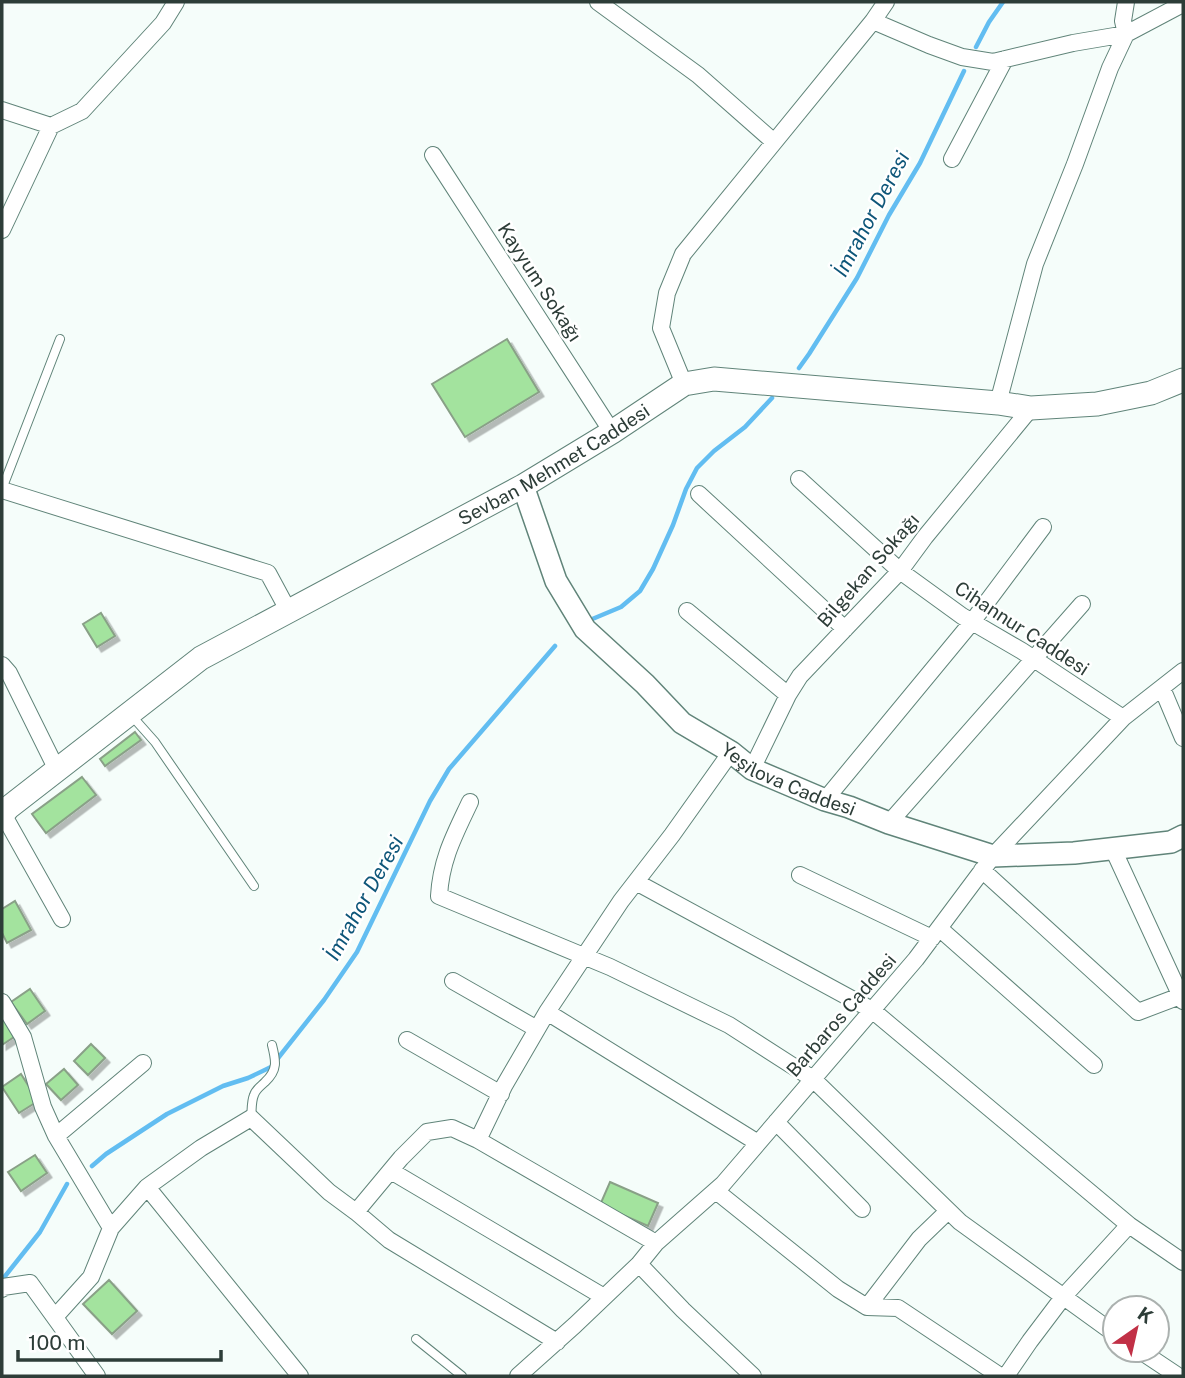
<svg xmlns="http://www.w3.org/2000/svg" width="1185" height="1378" font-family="'Public Sans',sans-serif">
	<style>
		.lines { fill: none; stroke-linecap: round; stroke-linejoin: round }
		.stream { stroke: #62bdf1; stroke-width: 4.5 }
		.building { fill: #a3e39e; stroke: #89a087; stroke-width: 2; filter: url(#shadow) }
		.service-casing { stroke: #608479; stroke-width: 10 }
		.minor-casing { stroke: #608479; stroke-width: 18 }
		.tertiary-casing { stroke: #608479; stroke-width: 24 }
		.secondary-casing { stroke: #608479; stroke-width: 25 }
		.service { stroke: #fff; stroke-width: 8 }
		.minor { stroke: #fff; stroke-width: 16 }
		.tertiary { stroke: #fff; stroke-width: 21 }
		.secondary { stroke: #fff; stroke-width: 23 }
		.labels { text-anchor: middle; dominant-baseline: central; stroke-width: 5; stroke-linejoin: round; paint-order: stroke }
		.street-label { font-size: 19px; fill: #2d3d38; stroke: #fff }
		.water-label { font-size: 21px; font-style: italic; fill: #0e5679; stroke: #fff }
	</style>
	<defs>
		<filter id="shadow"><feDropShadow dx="4.5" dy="4.5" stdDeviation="0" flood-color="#0004"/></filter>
	</defs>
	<rect width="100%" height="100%" fill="#f5fdfa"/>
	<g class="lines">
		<!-- stream -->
		<path class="stream" d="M976 47 989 22 1003 2
			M799 368 809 354 857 278 889 215 920 163 964 71
			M590 620 621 607 640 591 653 569 673 525 686 489 697 468 714 451 745 427 772 398
			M92 1166 106 1154 167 1114 223 1086 248 1078 271 1067 324 1000 357 952 430 801 449 769 555 646
			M2 1280 40 1232 67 1184"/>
	</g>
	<!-- building -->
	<path class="building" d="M507 339 539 392 465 437 432 384Z
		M101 613 115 636 97 647 83 624Z
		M135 732 141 740 105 766 100 759Z
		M82 777 96 795 46 833 32 814Z
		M15 901 31 930 7 943 2 933V909Z
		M30 989 45 1011 27 1024 11 1002Z
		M2 1014 17 1035 2 1045Z
		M91 1044 105 1058 88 1075 74 1061Z
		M64 1069 78 1085 61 1100 46 1084Z
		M21 1074 38 1101 19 1113 2 1087Z
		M35 1155 47 1173 21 1191 8 1172Z
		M610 1182 658 1203 648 1226 600 1205Z
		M109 1280 137 1311 112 1334 83 1304Z"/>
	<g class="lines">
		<defs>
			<path id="service" d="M2 489 60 339
				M131 715 155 742 254 886
				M251 1118C252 1111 251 1102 254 1095 256 1089 261 1086 265 1082 278 1070 276 1061 272 1045
				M416 1339 462 1376"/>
			<path id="minor" d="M598 2 698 75 774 142
				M873 21 929 45 962 57 993 62 1073 43 1126 34 1177 7 1183 2
				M2 110 51 126
				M433 155 612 432
				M952 159 1005 59
				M2 230 51 126 82 111 163 23 176 2
				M684 384 661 328 667 293 683 254 873 21 886 2
				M998 403 1035 264 1075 164 1110 68 1126 34 1123 21 1126 2
				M799 479 900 571 962 616 1022 651 1123 718
				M2 490 268 573 289 612
				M699 494 845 629
				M687 611 788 695
				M2 665 9 673 57 770
				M1162 688 1183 738
				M752 769 788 695 800 676 900 571 925 537 1031 408
				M825 800 972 622 1043 527
				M470 802C455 834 441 859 439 896L610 967 729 1025 813 1079 960 1222 1115 1334
				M3 814 62 919
				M889 823 1082 604
				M1113 849 1183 1001
				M982 870 1138 1012 1183 995
				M800 875 932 938
				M636 882 872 1010 1129 1225 1183 1262
				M939 928 1094 1065
				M453 981 537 1029
				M2 1002 23 1037 43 1107 56 1136 111 1228
				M547 1012 758 1143
				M407 1040 501 1094
				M776 1122 862 1209
				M56 1136 143 1063
				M391 1171 604 1297
				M147 1187 300 1376
				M716 1191 838 1289 867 1307 898 1308 1000 1376
				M356 1212 401 1158 427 1132 452 1128 478 1140
				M656 1243 478 1140 504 1086 547 1012 621 901 672 835 731 752
				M639 1264 683 1310 753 1376
				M2 1289 3 1287 30 1283 97 1376
				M867 1307 919 1239 948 1211
				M55 1317 91 1277 111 1228 147 1187 201 1148 251 1118 329 1192 356 1212 389 1240 557 1342
				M1139 1350 1178 1376
				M518 1376 575 1325 639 1264 656 1243 723 1184 916 959 993 856 1123 718 1183 671
				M1006 1376 1030 1341 1064 1296 1129 1225"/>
			<g id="tertiary">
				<path id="s1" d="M523 486 556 581 585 629 645 684 682 723 731 752 752 769 825 800 849 807 889 823 993 856 1074 853 1171 842 1183 836"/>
			</g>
			<g id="secondary">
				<path id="s2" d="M2 815 8 808 201 658 523 486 612 432 684 384 714 379 998 403 1031 408 1097 404 1151 393 1183 380"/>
			</g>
		</defs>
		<!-- service casing -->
		<use href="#service" class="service-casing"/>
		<!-- minor casing -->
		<use href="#minor" class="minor-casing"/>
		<!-- tertiary casing -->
		<use href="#tertiary" class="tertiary-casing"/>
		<!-- secondary casing -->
		<use href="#secondary" class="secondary-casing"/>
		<!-- service -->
		<use href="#service" class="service"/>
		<!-- minor -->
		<use href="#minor" class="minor"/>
		<!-- tertiary -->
		<use href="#tertiary" class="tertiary"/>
		<!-- secondary -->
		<use href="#secondary" class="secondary"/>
	</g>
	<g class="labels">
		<!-- street labels -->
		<g class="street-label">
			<text transform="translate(540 282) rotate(57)">Kayyum Sokağı</text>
			<text stroke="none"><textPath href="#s2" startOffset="656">Sevban Mehmet Caddesi</textPath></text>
			<text transform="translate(868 570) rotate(-49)">Bilgekan Sokağı</text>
			<text transform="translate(1022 628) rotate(33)">Cihannur Caddesi</text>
			<text stroke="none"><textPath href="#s1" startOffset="413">Yeşilova Caddesi</textPath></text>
			<text transform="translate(841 1015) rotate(-49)">Barbaros Caddesi</text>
		</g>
		<!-- water labels -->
		<g class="water-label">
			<text transform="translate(871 214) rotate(-62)">İmrahor Deresi</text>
			<text transform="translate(364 898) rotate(-61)">İmrahor Deresi</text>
		</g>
	</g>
	<!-- border -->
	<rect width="1185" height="1378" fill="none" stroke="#2d3d38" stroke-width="7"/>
	<!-- north arrow -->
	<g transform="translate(1136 1329) rotate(34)"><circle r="33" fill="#ffffff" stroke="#abb1af" stroke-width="2"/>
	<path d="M0-5L12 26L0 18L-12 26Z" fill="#c13046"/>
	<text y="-10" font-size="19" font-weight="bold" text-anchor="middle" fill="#2d3d38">K</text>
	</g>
	<!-- scale -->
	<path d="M18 1350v10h203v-10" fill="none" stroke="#2d3d38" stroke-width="3.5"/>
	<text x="28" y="1350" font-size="21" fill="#2d3d38" stroke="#ffffff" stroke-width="5" paint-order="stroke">100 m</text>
</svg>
